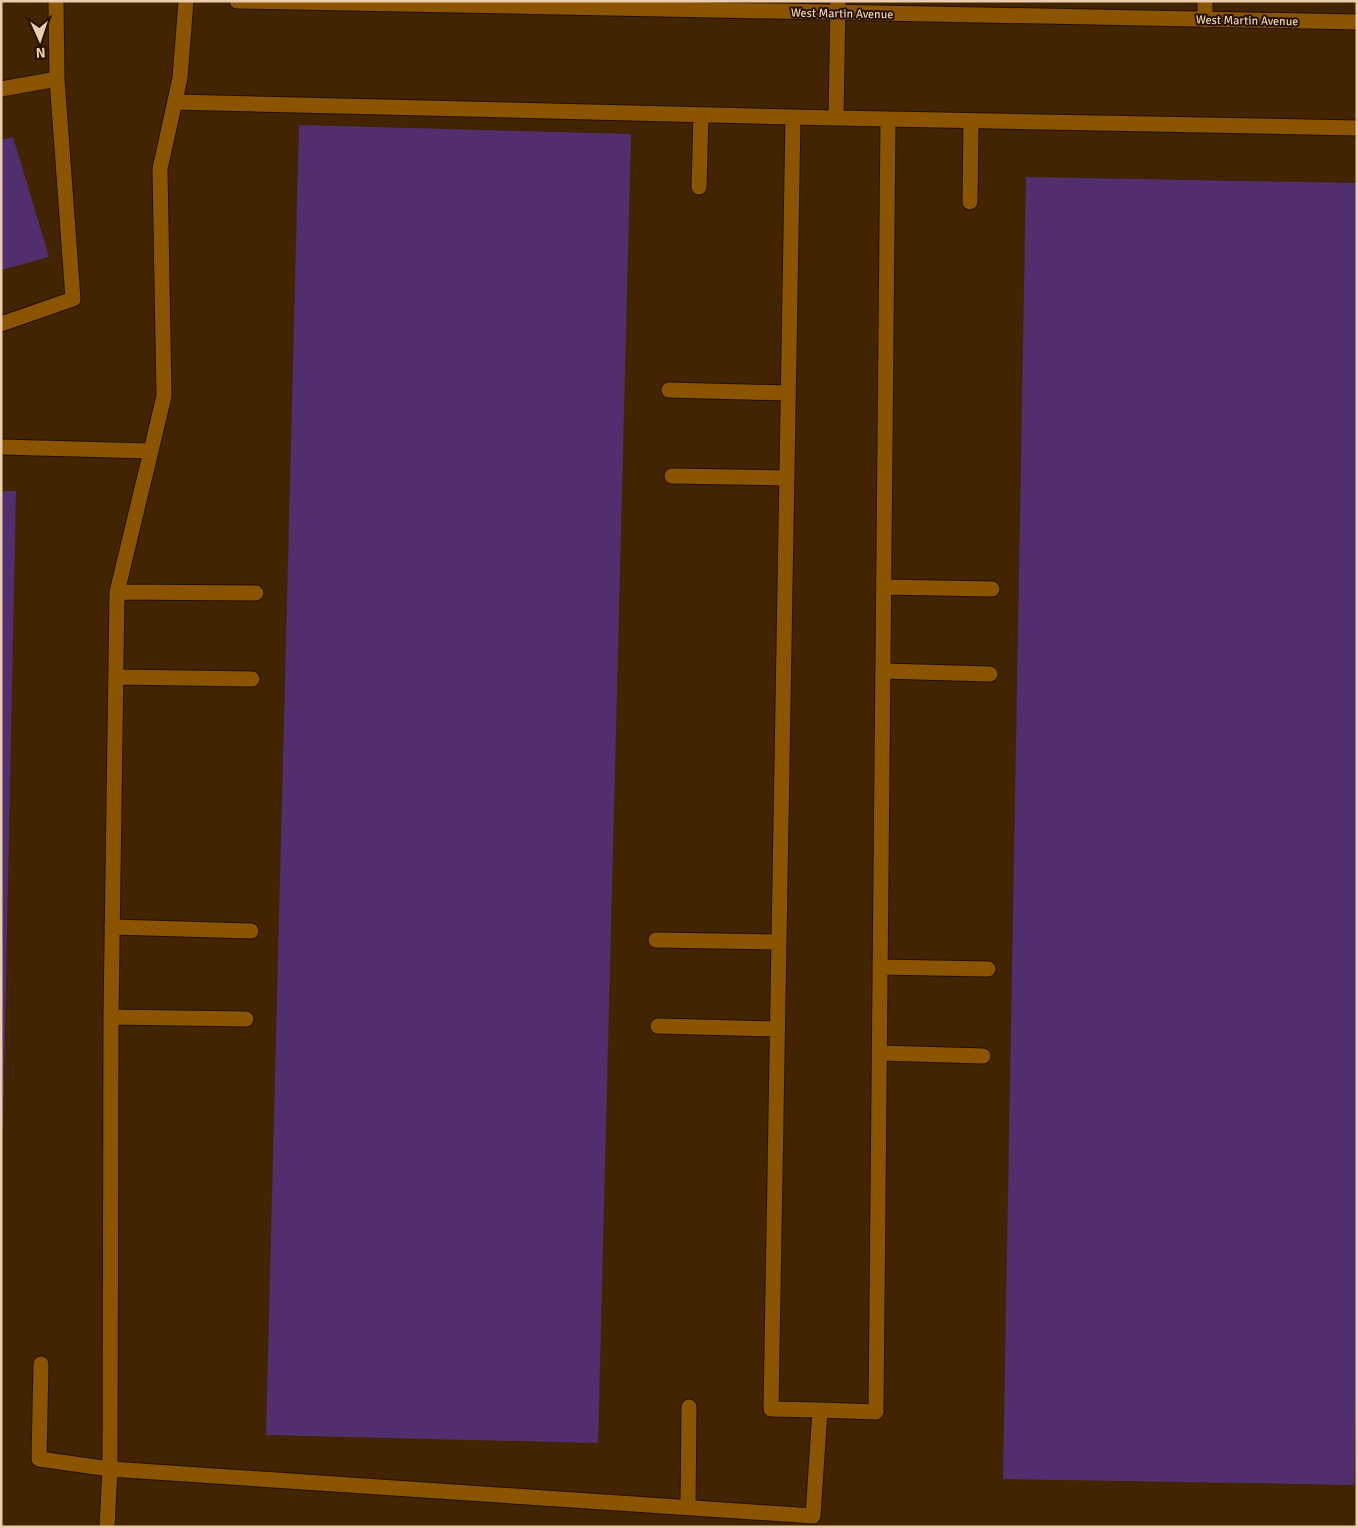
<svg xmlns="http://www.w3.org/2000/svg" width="1358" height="1528" font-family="Signika,sans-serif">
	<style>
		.building { fill: #512e6e }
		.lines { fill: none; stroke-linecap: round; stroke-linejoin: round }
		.minor-casing { stroke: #221000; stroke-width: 17 }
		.minor { stroke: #8b5401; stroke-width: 15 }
		.labels { text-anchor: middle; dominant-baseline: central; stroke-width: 4; stroke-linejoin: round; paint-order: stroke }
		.street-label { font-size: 12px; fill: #eccdad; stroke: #221000 }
	</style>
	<rect width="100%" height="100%" fill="#422500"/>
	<!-- building -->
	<path class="building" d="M299 125 631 134 598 1443 266 1435Z
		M13 137 49 257 1 270V140Z
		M1026 177 1357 183V1353L1354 1485 1003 1479Z
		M1 491H16L3 1126H1Z"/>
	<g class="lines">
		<defs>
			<path id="minor" d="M237 1 1357 22
				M838 1 836 118 1357 128
				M1205 20V1
				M1 89 57 79 56 1
				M175 102 836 118
				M793 117 771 1409 820 1410
				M699 187 701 115
				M970 202 971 121
				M1 324 73 299 57 79
				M669 390 788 393
				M1 447 151 451 117 592 111 1017 110 1469 107 1527
				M151 451 164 396 160 169 180 78 186 1
				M672 476 787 478
				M884 587 992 589
				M117 592 256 593
				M883 671 990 674
				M117 677 252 679
				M112 927 251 931
				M656 940 779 942
				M880 967 988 969
				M111 1017 246 1019
				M658 1026 777 1029
				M879 1053 983 1056
				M41 1364 39 1459 110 1469 813 1516 820 1410 876 1412 888 119
				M688 1507 689 1407"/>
		</defs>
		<!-- minor casing -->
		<use href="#minor" class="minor-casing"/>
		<!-- minor -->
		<use href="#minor" class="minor"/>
	</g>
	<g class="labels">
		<!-- street labels -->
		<g class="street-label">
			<text transform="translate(842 14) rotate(1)">West Martin Avenue</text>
			<text transform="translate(1247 21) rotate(1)">West Martin Avenue</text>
		</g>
	</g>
	<!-- border -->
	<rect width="1358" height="1528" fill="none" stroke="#eccdad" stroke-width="5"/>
	<!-- north arrow -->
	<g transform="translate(40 40) rotate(177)" stroke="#221000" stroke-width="4" paint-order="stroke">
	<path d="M0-4L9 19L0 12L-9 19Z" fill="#eccdad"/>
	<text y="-8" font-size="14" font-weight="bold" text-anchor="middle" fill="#eccdad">N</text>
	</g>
</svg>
